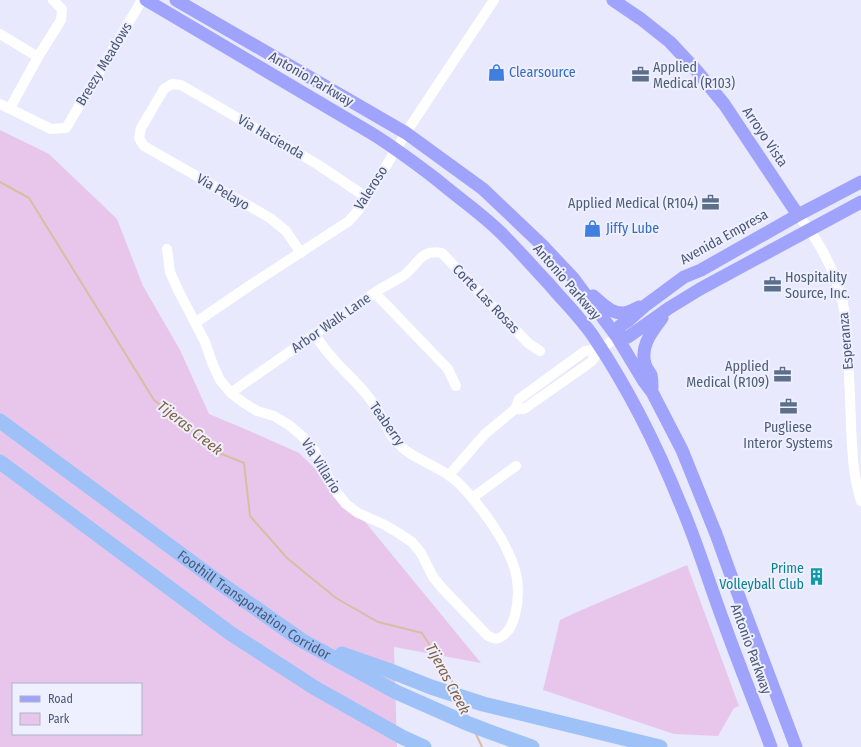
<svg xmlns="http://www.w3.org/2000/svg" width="861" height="747" font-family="'Fira Sans Condensed',sans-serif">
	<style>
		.green { fill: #e8c5eb; fill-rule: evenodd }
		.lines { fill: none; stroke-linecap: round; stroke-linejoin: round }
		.stream { stroke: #d9bda2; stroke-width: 2 }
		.minor { stroke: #fff; stroke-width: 10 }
		.major { stroke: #a0a3fb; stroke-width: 13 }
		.highway { stroke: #9ec2f7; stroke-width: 15 }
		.labels { text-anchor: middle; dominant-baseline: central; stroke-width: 4; stroke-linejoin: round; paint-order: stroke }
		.street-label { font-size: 14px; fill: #4b5877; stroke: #eeefff }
		.service-label { font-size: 14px; fill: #4e5e75; stroke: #eeefff; text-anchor: start }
		.shop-label { font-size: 14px; fill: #366cbe; stroke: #eeefff; text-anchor: start }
		.culture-label { font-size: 14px; fill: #0d838f; stroke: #eeefff; text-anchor: end }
		.water-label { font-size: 15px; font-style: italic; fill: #836341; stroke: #eeefff }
	</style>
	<rect width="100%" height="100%" fill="#e8e9fd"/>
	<!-- green -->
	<path class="green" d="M0 130 49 154 117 219 143 286 180 350 209 414 245 429 299 453 348 501 481 663 394 647 397 747H0ZM13 684H141V734H13Z
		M687 565 739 706 734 708 718 736 674 734 543 690 560 620 577 612Z"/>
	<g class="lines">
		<!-- stream -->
		<path class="stream" d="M0 182 29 198 154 400 217 452 244 463 250 516 287 558 336 598 378 622 422 633 451 679 455 688
			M463 704 468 717
			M476 734 482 747"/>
		<!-- minor -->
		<path class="minor" d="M0 34 38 57
			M0 104 51 129 66 128 142 0
			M10 108 38 57 61 20 62 9 53 0
			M798 215C819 241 836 272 843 304 846 316 846 329 847 341 849 368 850 396 851 423 852 449 853 477 861 501
			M167 249 170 272 178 290 205 342 213 365 220 380 231 393 244 403 257 411 274 416 289 425 302 436 314 450 337 493 346 504 358 513 385 525 400 534 412 542 421 553 433 577 442 588 487 635C495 640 498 640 505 634 511 629 513 622 515 615 519 599 519 580 513 564 504 538 486 514 468 493 464 489 460 484 455 480 437 464 411 460 395 440 390 434 387 427 383 419 378 411 373 402 366 394 356 381 342 370 331 356 325 350 320 342 315 335
			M301 253 286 231 270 218 144 146 139 138 141 128 164 89 172 84 181 85 317 164 366 197
			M375 293 448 369 456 386
			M195 323 252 284 349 221 361 207 411 125 494 0
			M231 393 239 387C284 356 329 324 374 293 383 287 393 282 403 276 417 266 421 248 442 253L528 343 540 351
			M515 409H524L591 362 601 349 617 337
			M449 475 485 434 515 409 519 399 585 351 601 349
			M472 498 516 466"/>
		<!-- major -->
		<path class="major" d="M146 0 371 133C394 147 415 163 436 179 456 196 478 211 497 229 515 246 532 266 549 284 564 302 582 319 595 339 629 390 657 446 680 503 697 542 709 583 724 623 739 665 756 706 771 747
			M176 0 406 133 483 189 543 246 574 279 617 337 643 380 652 392 682 450 716 534 729 570 796 747
			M613 0 641 19 670 42 696 70 724 104 798 215
			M593 296C602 303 611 314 624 313 629 312 635 309 639 307
			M617 337 620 326 629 320 646 305 684 277 701 270 798 215 861 182
			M617 337H628L669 308 700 289 861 202
			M652 388C652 384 652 379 651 375 649 371 646 368 645 364 640 345 652 332 662 318"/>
		<!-- highway -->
		<g class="highway">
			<path id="s1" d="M0 421 217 581 301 640 396 692 464 722 490 732 532 747"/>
			<path d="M0 462 230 633 315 688 402 737 424 747"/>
			<path d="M342 654 388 670 431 687 483 704 660 747"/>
		</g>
	</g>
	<!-- icons -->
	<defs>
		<symbol id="shop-bare" viewBox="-9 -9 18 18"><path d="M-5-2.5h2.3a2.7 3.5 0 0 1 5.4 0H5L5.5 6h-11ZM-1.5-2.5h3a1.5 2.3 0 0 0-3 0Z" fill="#3f7fe0" stroke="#eeefff" stroke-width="2.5" paint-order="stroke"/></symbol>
		<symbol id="office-bare" viewBox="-9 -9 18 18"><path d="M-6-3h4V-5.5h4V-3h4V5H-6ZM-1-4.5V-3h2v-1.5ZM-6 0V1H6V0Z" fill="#5c6f8a" stroke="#eeefff" stroke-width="2.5" paint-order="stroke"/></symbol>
		<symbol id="building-bare" viewBox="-9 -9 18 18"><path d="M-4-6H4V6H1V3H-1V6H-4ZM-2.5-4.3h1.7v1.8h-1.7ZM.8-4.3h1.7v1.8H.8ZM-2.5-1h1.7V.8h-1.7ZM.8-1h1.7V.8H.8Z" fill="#0f9aa8" stroke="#eeefff" stroke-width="2.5" paint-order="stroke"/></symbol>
	</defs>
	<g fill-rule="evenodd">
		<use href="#shop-bare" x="484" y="60" width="25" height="25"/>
		<use href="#office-bare" x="628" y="62" width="25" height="25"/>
		<use href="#office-bare" x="698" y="190" width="25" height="25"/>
		<use href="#shop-bare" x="580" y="216" width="25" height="25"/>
		<use href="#office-bare" x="760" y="272" width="25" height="25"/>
		<use href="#office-bare" x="770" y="362" width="25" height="25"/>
		<use href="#office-bare" x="776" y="394" width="25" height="25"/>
		<use href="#building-bare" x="804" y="564" width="25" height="25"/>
	</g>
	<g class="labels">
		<!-- street labels -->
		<g class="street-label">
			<text transform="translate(104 64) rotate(-59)">Breezy Meadows</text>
			<text transform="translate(311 79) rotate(30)">Antonio Parkway</text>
			<text transform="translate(271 137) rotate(30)">Via Hacienda</text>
			<text transform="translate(765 137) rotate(56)">Arroyo Vista</text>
			<text transform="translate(371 188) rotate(-57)">Valeroso</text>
			<text transform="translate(223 192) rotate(30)">Via Pelayo</text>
			<text transform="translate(724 237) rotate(-29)">Avenida Empresa</text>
			<text transform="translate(567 282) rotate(49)">Antonio Parkway</text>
			<text transform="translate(486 299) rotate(46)">Corte Las Rosas</text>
			<text transform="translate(331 323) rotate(-35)">Arbor Walk Lane</text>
			<text transform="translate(846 341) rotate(-95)">Esperanza</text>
			<text transform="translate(387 424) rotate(55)">Teaberry</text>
			<text transform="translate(321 466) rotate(58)">Via Villario</text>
			<text stroke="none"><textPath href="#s1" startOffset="314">Foothill Transportation Corridor</textPath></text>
			<text transform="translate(751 649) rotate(70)">Antonio Parkway</text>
		</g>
		<!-- service labels -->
		<g class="service-label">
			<text x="653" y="67">Applied<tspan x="653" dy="16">Medical (R103)</tspan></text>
			<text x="698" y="203" text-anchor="end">Applied Medical (R104)</text>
			<text x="785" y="277">Hospitality<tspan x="785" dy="16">Source, Inc.</tspan></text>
			<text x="769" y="366" text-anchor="end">Applied<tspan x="769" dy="16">Medical (R109)</tspan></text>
			<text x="788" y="427" text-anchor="middle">Pugliese<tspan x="788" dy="16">Interor Systems</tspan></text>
		</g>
		<!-- shop labels -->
		<g class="shop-label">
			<text x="509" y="72">Clearsource</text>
			<text x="606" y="228">Jiffy Lube</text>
		</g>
		<!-- culture labels -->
		<g class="culture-label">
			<text x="804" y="568">Prime<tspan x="804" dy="16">Volleyball Club</tspan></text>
		</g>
		<!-- water labels -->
		<g class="water-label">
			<text transform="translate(190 428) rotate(38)">Tijeras Creek</text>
			<text transform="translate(448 679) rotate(62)">Tijeras Creek</text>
		</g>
	</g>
	<!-- legend -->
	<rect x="12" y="683" width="130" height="52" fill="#eeefff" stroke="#adb3c9"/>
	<rect x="20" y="696" width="20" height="6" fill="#a0a3fb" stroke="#adb3c9"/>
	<text x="48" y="703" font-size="12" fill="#4b5877">Road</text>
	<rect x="20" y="713" width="20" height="12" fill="#e8c5eb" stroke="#adb3c9"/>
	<text x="48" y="723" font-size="12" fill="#4b5877">Park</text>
</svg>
